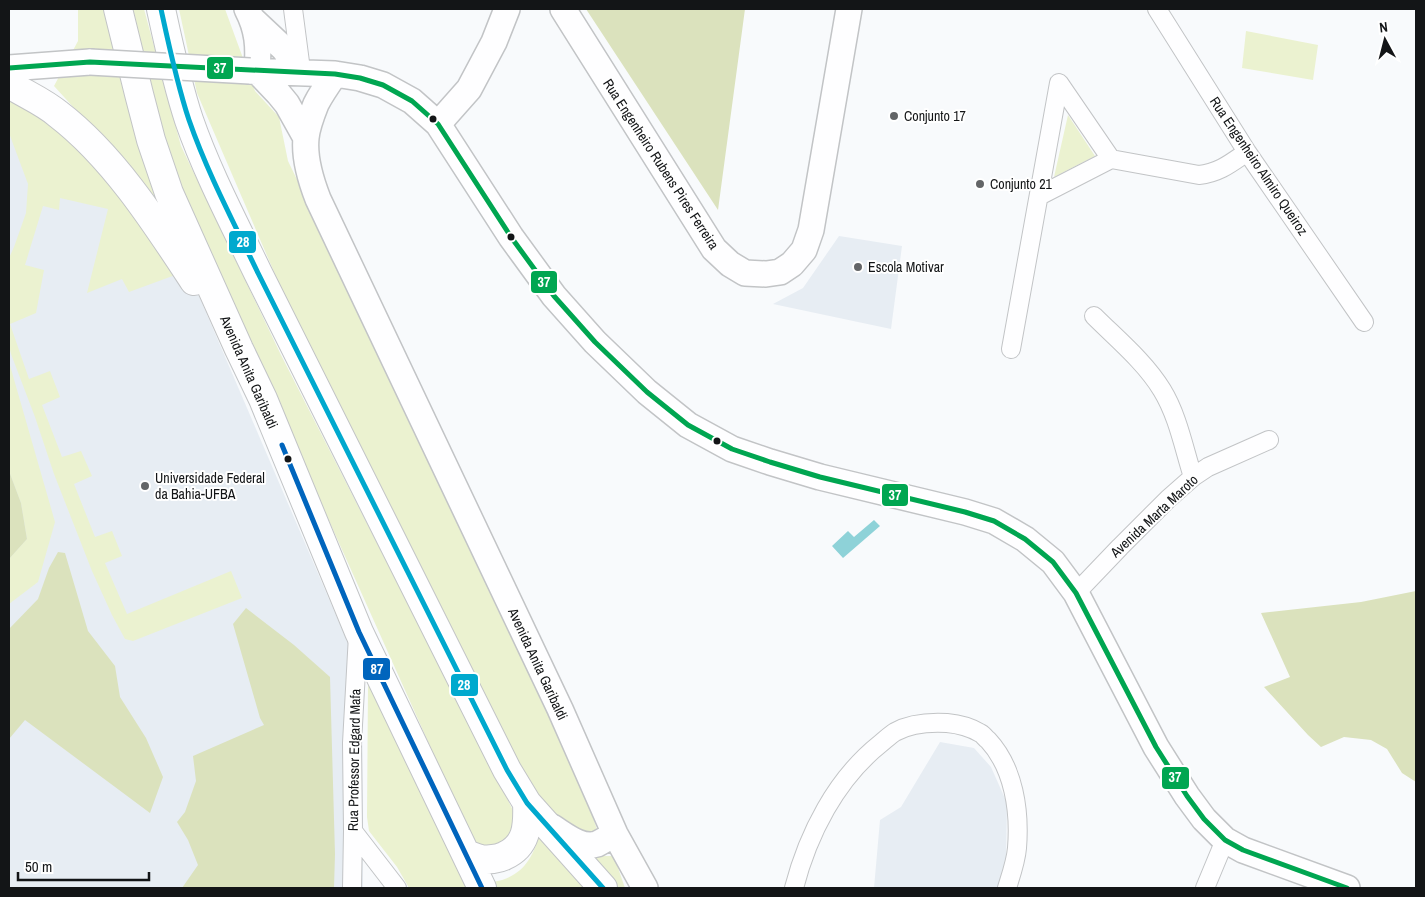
<svg xmlns="http://www.w3.org/2000/svg" width="1425" height="897" font-family="'Archivo Narrow',sans-serif">
	<style>
		.built { fill: #e7edf3 }
		.green { fill: #ebf2d0 }
		.forest { fill: #dbe2bd }
		.water { fill: #8ed2d8 }
		.lines { fill: none; stroke-linecap: round; stroke-linejoin: round }
		.street-casing { stroke: #c2c4c6; stroke-width: 20 }
		.secondary-casing { stroke: #c2c4c6; stroke-width: 28 }
		.primary-casing { stroke: #c2c4c6; stroke-width: 30 }
		.street { stroke: #fefeff; stroke-width: 18 }
		.secondary { stroke: #fefeff; stroke-width: 25 }
		.primary { stroke: #fefeff; stroke-width: 28 }
		.secondary-bridge-casing { stroke: #c2c4c6; stroke-width: 28; stroke-linecap: butt }
		.secondary-bridge { stroke: #fefeff; stroke-width: 25 }
		.bus-1-casing { stroke: #fff; stroke-width: 9 }
		.bus-2-casing { stroke: #fff; stroke-width: 9 }
		.bus-3-casing { stroke: #fff; stroke-width: 9 }
		.bus-1 { stroke: #00a651; stroke-width: 5 }
		.bus-2 { stroke: #00a9ce; stroke-width: 5 }
		.bus-3 { stroke: #0065bd; stroke-width: 5 }
		.poi-dot { fill: #636567; stroke: #fff; stroke-width: 2 }
		.bus-dot { fill: #131517; stroke: #fff; stroke-width: 2 }
		.labels { text-anchor: middle; dominant-baseline: central; stroke-width: 4; stroke-linejoin: round; paint-order: stroke }
		.poi-label { font-size: 14px; fill: #131517; stroke: #fff; text-anchor: start }
		.street-label { font-size: 14px; fill: #131517; stroke: #fff }
		.line-badge { stroke: #fff; stroke-width: 2 }
		.badge-label { font-size: 14px; text-anchor: middle; font-weight: bold; fill: #fff }
	</style>
	<rect width="100%" height="100%" fill="#f8fafc"/>
	<!-- built -->
	<path class="built" d="M9 92 96 145 199 296 362 676 363 888H9Z
		M839 236 902 246 891 329 773 304 803 288Z
		M940 742 974 748 991 767 1007 803 1006 862 998 888H874L880 820 901 807Z"/>
	<!-- green -->
	<path class="green" d="M78 9H106L155 197 54 86 78 41Z
		M129 9H144L181 146 281 355 518 820 516 841 488 850 473 842 266 380 164 148Z
		M179 9H225L255 91 279 117 288 161 351 291 464 514 588 801 598 833 584 843 535 801 296 323 197 93Z
		M1246 31 1318 45 1313 80 1242 68Z
		M9 98 77 135 178 274 129 292 122 279 87 293 108 209 60 198 59 210 43 206 25 265 44 270 36 313 10 324 29 379 50 371 60 397 42 405 62 457 81 451 92 476 74 484 95 537 112 531 122 556 105 563 127 614 231 571 242 598 133 641 125 639 112 615 92 571 54 474 35 417 11 354 9 346V258L14 247 26 213 28 184 9 133Z
		M1068 115 1095 156 1054 177Z
		M9 362 55 522 38 582 9 604V559L27 539 21 503 9 471Z
		M368 684 377 697 476 888H409L397 867 369 831 367 817Z
		M540 832 587 888H496L493 882C522 877 533 859 540 832Z
		M600 856H611L619 860 617 865 625 888H614L591 862Z"/>
	<!-- forest -->
	<path class="forest" d="M586 9H745L718 210Z
		M9 471 21 503 27 539 9 559Z
		M58 552 65 553 88 631 115 666 120 697 146 738 163 777 150 813 25 720 9 739V629L38 599 49 568Z
		M1416 591V782L1402 773 1387 749 1371 740 1344 737 1321 747 1308 735 1264 687 1290 677 1261 613 1361 602Z
		M246 608 294 645 330 677 335 854 334 888H182L198 865 188 840 177 822 185 812 196 781 193 756 264 725 260 718 233 624Z"/>
	<!-- water -->
	<path class="water" d="M874 520 880 526 843 558 832 546 848 531 854 537Z"/>
	<g class="lines">
		<defs>
			<path id="street" d="M293 9 301 70
				M1157 9 1247 152 1364 322
				M1039 196 1111 159
				M1094 316C1117 339 1145 362 1162 390 1178 416 1184 449 1193 477
				M1011 349 1059 83 1111 159 1199 175C1219 173 1231 163 1247 152
				M1076 593 1120 547 1168 499 1193 477 1208 467 1269 440
				M353 831 397 888
				M352 888 353 831 352 743 358 635
				M794 888C808 834 836 779 880 744 885 740 890 735 895 732 911 723 929 722 947 723 958 724 970 727 980 733 983 734 985 738 988 740 1014 768 1020 811 1017 848 1016 861 1011 875 1007 888
				M1205 888 1225 840"/>
			<path id="secondary" d="M247 9C258 30 259 47 257 71L278 93 287 104 306 138
				M563 9 714 249 730 264 745 273 766 274 780 272 792 264 804 250 811 230 849 9
				M252 19 284 49 302 73
				M9 68 90 62
				M250 71 335 74 360 78 383 85 412 101 438 124 511 237 554 296 595 342 647 392 688 425 732 449 770 462 820 477 965 512 994 521 1025 539 1053 562 1076 593 1156 747 1187 796 1204 819 1225 840 1243 850 1347 888
				M335 74C328 84 321 94 316 104 312 114 307 127 306 138 304 157 311 181 318 199L560 709 615 834 645 888
				M438 124 469 89 494 42 507 9
				M552 827C565 835 581 849 597 844 603 841 609 837 615 834"/>
			<path id="primary" d="M118 9 139 94 151 140 169 193 239 349 263 399 359 632 482 888
				M161 9C169 46 177 84 189 120 207 172 234 223 258 273L507 770 527 803 603 888
				M9 84C25 94 44 102 58 114 113 156 156 223 194 281
				M466 854C471 856 476 858 481 859 488 860 498 859 504 856 527 846 528 826 527 803"/>
		</defs>
		<!-- street casing -->
		<use href="#street" class="street-casing"/>
		<!-- secondary casing -->
		<use href="#secondary" class="secondary-casing"/>
		<!-- primary casing -->
		<use href="#primary" class="primary-casing"/>
		<!-- street -->
		<use href="#street" class="street"/>
		<!-- secondary -->
		<use href="#secondary" class="secondary"/>
		<!-- primary -->
		<use href="#primary" class="primary"/>
		<defs>
			<path id="secondary-bridge" d="M90 62 250 71"/>
		</defs>
		<!-- secondary-bridge casing -->
		<use href="#secondary-bridge" class="secondary-bridge-casing"/>
		<!-- secondary-bridge -->
		<use href="#secondary-bridge" class="secondary-bridge"/>
		<defs>
			<path id="bus-1" d="M9 68 90 62 335 74 360 78 383 85 412 101 438 124 511 237 554 296 595 342 647 392 688 425 732 449 770 462 820 477 965 512 994 521 1025 539 1053 562 1076 593 1156 747 1187 796 1204 819 1225 840 1243 850 1347 888"/>
			<path id="bus-2" d="M161 9C169 46 177 84 189 120 207 172 234 223 258 273L507 770 527 803 603 888"/>
			<path id="bus-3" d="M282 445 359 632 482 888"/>
		</defs>
		<!-- bus-1 casing -->
		<use href="#bus-1" class="bus-1-casing"/>
		<!-- bus-2 casing -->
		<use href="#bus-2" class="bus-2-casing"/>
		<!-- bus-3 casing -->
		<use href="#bus-3" class="bus-3-casing"/>
		<!-- bus-1 -->
		<use href="#bus-1" class="bus-1"/>
		<!-- bus-2 -->
		<use href="#bus-2" class="bus-2"/>
		<!-- bus-3 -->
		<use href="#bus-3" class="bus-3"/>
	</g>
	<!-- markers -->
	<g class="poi-dot">
		<circle cx="894" cy="116" r="5"/>
		<circle cx="980" cy="184" r="5"/>
		<circle cx="858" cy="267" r="5"/>
		<circle cx="145" cy="486" r="5"/>
	</g>
	<g class="bus-dot">
		<circle cx="433" cy="119" r="4.5"/>
		<circle cx="511" cy="237" r="4.5"/>
		<circle cx="717" cy="441" r="4.5"/>
		<circle cx="288" cy="459" r="4.5"/>
	</g>
	<g class="labels">
		<!-- poi labels -->
		<g class="poi-label">
			<text x="904" y="116">Conjunto 17</text>
			<text x="990" y="184">Conjunto 21</text>
			<text x="868" y="267">Escola Motivar</text>
			<text x="155" y="478">Universidade Federal<tspan x="155" dy="16">da Bahia-UFBA</tspan></text>
		</g>
		<!-- street labels -->
		<g class="street-label">
			<text transform="translate(661 164) rotate(57)">Rua Engenheiro Rubens Pires Ferreira</text>
			<text transform="translate(1259 166) rotate(56)">Rua Engenheiro Almiro Queiroz</text>
			<text transform="translate(249 372) rotate(66)">Avenida Anita Garibaldi</text>
			<text transform="translate(1154 516) rotate(-43)">Avenida Marta Maroto</text>
			<text transform="translate(538 664) rotate(65)">Avenida Anita Garibaldi</text>
			<text transform="translate(354 760) rotate(-89)">Rua Professor Edgard Mafa</text>
		</g>
	</g>
	<g class="line-badge">
		<rect x="206" y="56" width="28" height="24" rx="5" fill="#00a651"/>
		<rect x="228" y="230" width="29" height="24" rx="5" fill="#00a9ce"/>
		<rect x="530" y="270" width="28" height="24" rx="5" fill="#00a651"/>
		<rect x="881" y="483" width="28" height="24" rx="5" fill="#00a651"/>
		<rect x="362" y="657" width="29" height="24" rx="5" fill="#0065bd"/>
		<rect x="450" y="673" width="29" height="24" rx="5" fill="#00a9ce"/>
		<rect x="1161" y="766" width="29" height="24" rx="5" fill="#00a651"/>
	</g>
	<g class="badge-label">
		<text x="220" y="73">37</text>
		<text x="243" y="247">28</text>
		<text x="544" y="287">37</text>
		<text x="895" y="500">37</text>
		<text x="377" y="674">87</text>
		<text x="464" y="690">28</text>
		<text x="1175" y="782">37</text>
	</g>
	<!-- border -->
	<rect width="1425" height="897" fill="none" stroke="#131517" stroke-width="20"/>
	<!-- north arrow -->
	<g transform="translate(1385 40) rotate(353)" stroke="#ffffff" stroke-width="4" paint-order="stroke">
	<path d="M0-4L9 19L0 12L-9 19Z" fill="#131517"/>
	<text y="-8" font-size="14" font-weight="bold" text-anchor="middle" fill="#131517">N</text>
	</g>
	<!-- scale -->
	<path d="M18 872v8h131v-8" fill="none" stroke="#131517" stroke-width="2.5"/>
	<text x="25" y="872" font-size="15" fill="#131517" stroke="#ffffff" stroke-width="4" paint-order="stroke">50 m</text>
</svg>
